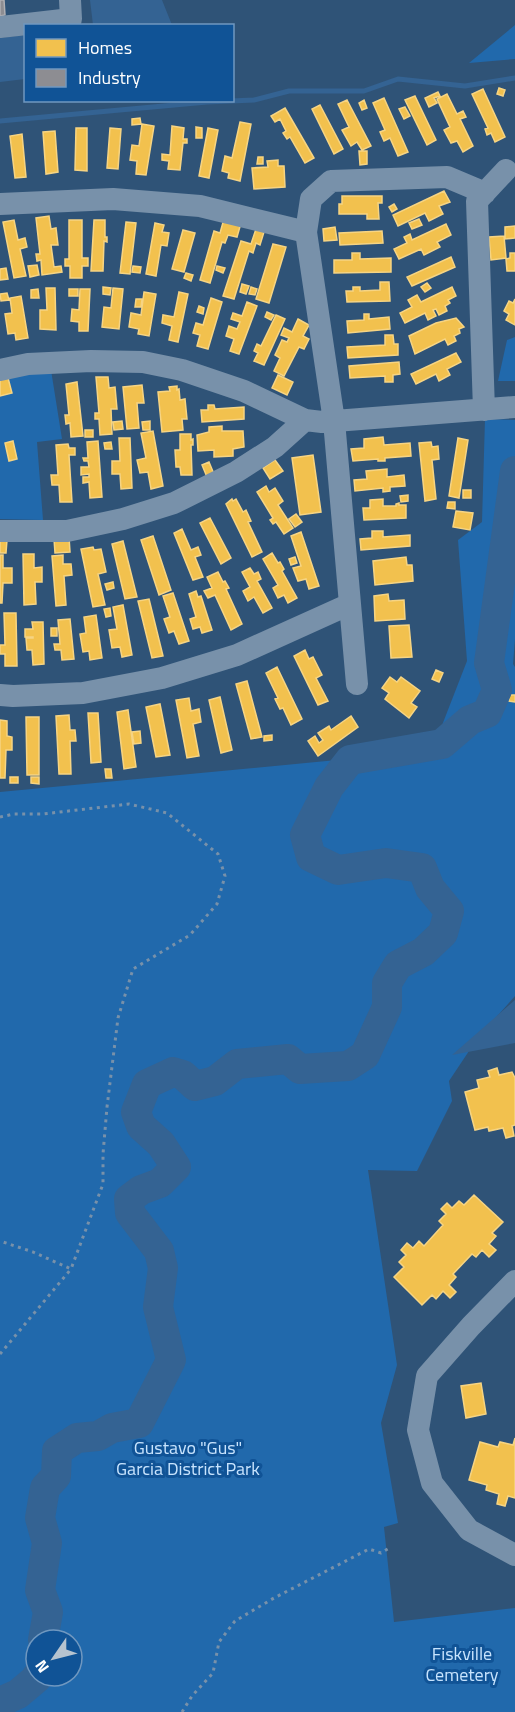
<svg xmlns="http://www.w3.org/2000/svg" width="515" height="1712" font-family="'Titillium Web',sans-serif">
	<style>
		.green { fill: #2169ac; fill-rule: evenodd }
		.water { fill: #346393 }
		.homes { fill: #f2c14e; stroke: #f6d483; stroke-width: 1.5 }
		.industry { fill: #8d8d92; stroke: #afafb3; stroke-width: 1.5 }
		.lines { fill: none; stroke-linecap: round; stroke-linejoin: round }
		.stream { stroke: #346393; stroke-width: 5 }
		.river { stroke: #346393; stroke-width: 30 }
		.path { stroke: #7891aa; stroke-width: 3; stroke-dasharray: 3 4.5; stroke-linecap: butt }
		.minor { stroke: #7891aa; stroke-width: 22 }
		.labels { text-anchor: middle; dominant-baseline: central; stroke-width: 6; stroke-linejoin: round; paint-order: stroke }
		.park-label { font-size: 18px; fill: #c8e4fe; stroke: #105396 }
	</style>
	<rect width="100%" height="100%" fill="#2f5377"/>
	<!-- green -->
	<path class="green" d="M515 25V59L469 63Z
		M515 337V381H498L507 340Z
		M51 370 62 439 37 442 43 520 0 519V378Z
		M485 419 515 420V639L513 664 515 667V996L477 1039 449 1081 452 1101 417 1171 368 1170 397 1365 381 1423 398 1523 384 1527 394 1622 515 1608V1712H0V792L432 751 467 661 458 540 482 522ZM36 1640H72V1676H36Z"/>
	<!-- water -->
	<path class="water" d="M90 0H162L172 25H93Z
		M25 35V79L0 82V38Z
		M515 1000V1043L452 1055Z"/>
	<!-- homes -->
	<path class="homes" d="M499 88 505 90 503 96 497 94Z
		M483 89 505 137 495 142 491 133 487 135 485 129 488 128 472 94Z
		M438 92 440 96 434 98 437 103 429 107 425 98Z
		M447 94 457 114 463 111 466 117 460 119 473 146 463 152 457 141 451 143 444 130 450 127 437 99Z
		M415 96 436 140 427 145 405 100Z
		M384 98 408 152 398 156 390 138 384 141 380 132 385 130 373 103Z
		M347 100 371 146 362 150 357 142 351 146 342 130 349 127 338 104Z
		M364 100 367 108 362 110 359 103Z
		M320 105 343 149 334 154 312 109Z
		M405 107 410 116 404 119 399 109Z
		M285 108 314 158 305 163 290 137 287 139 283 133 286 131 280 119 275 122 271 116Z
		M140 118 141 124 132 125V119Z
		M240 122 251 124 240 181 228 178 229 173 222 171 225 156 232 158Z
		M142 124 154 126 146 175 136 174 137 161 130 160 132 145 139 146Z
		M172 126 184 128 183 139H187V143H183L180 170 168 169 169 161 162 160V154L170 155Z
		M196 127 202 128V138H196Z
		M76 128H87V171L75 170Z
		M110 128 121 129 118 169 107 168Z
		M208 128 218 130 209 178 199 176Z
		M55 131 58 172 46 174 43 132Z
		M22 134 26 177 15 178 10 136Z
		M359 151H367V164L360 165Z
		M258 157H263V164H257Z
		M278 160V166H284L285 187 254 189 252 168 268 167 267 161Z
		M444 191 450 202 439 206 443 214 429 221 425 213 398 226 393 215Z
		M342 196H382V203H378L379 219H367V214H339V204H342Z
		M394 204 397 209 392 212 389 207Z
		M49 216 51 229 56 228 58 245H51L54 267 61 266 62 272 42 275 41 260 37 261 36 254H40L36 218Z
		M224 219 241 223 237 237 228 235 225 243 222 242 210 283 200 280 214 231 220 233Z
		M419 219 422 225 412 229 409 223Z
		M14 220 18 240 25 238 27 247 20 249 26 276 14 278 3 222Z
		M69 220H82V258H88V266H82V278H70V266H65V259H69Z
		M94 220H105V237H107V242L104 241 103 271H91Z
		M126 222 136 223 130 274 120 273Z
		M155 223 164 225 162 232 169 233 167 246 161 245 156 276 146 274Z
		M446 224 451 235 437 242 440 247 424 255 421 249 399 259 394 249 407 243 404 237 410 234 412 240Z
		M515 226V238L505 239V227Z
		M335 227 337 240 324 241 323 229Z
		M256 229 264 232 260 245 256 243 253 253 249 251 234 299 223 296 241 241 251 244Z
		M183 230 195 233 184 272 172 269Z
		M382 231 383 243 340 245 339 233Z
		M504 236 506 258 491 260 489 237Z
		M273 244 286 247 269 303 256 299Z
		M352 253H360V259L391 258V272L334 273V260H352Z
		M510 253H515V271H507L506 259 510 258Z
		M451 257 455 267 412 286 407 277Z
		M37 265 39 275 30 277 28 266Z
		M133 266 141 267 140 273 132 272Z
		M217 266 225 268 223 273 216 270Z
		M6 268 8 279 0 280V269Z
		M186 273 193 275 191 281 184 278Z
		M380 282H389L390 301 347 302 346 291H353V287H360V291L380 290Z
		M427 283 431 288 425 292 421 287Z
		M242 284 249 286 246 294 240 292Z
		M103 287 111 288 110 295 103 294Z
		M251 287 257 289 255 295 249 294Z
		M452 287 456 296 448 300 450 303 445 306 447 311 439 315 436 309 433 310 436 316 428 320 425 313 405 323 400 313 412 307 408 300 417 295 421 302Z
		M46 288H55L56 330 40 329V310H47Z
		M113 288 123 289 119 329 102 327 104 307 111 308Z
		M38 289 39 298H31V290Z
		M69 289H78V296H69Z
		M80 289H90L88 331H79V322L71 321 72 309 79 310Z
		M144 292 156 294 149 336 138 334 139 329 129 327 131 313 141 315Z
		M179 292 188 294 178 342 169 340 172 326 162 323 163 315 174 317Z
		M7 293 9 300 1 301 0 294Z
		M21 296 28 338 16 340 15 333 8 334 5 314 12 313 10 298Z
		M211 298 222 302 208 349 197 346 200 335 193 333 196 323 203 325Z
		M136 299H142L141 307H135Z
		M515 299V325L506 320 509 314 504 311 509 301 513 303Z
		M247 302 257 306 239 354 230 351 234 339 226 336 229 326 237 329 240 322 231 319 233 313 242 316Z
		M199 306 204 308 203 314 197 312Z
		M267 312 274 315 271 320 265 317Z
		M364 314H369V319L389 317 390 329 348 333 347 321 364 320Z
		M276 315 285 319 264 365 254 361 258 353 254 351 257 344 261 346Z
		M456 318 464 327 459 329 460 333 454 336 456 341 448 345 445 339 415 354 409 336 436 323Z
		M298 319 309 325 303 336 309 339 304 349 299 347 284 376 274 371 280 358 275 355 282 340 287 342 289 338 281 335 284 328 292 332Z
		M385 335H393L394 344H398V355L348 358 347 347 385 345Z
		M456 353 461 362 447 369 450 375 439 381 436 374 416 384 411 374Z
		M399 362 400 374 393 375V382H385V376L350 378 349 366Z
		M278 375 293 382 287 395 272 388Z
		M96 377H108L109 388 115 387 117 409H111L112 434 100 435 99 419H95V413H99Z
		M8 378 12 393 0 396V380Z
		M77 382 83 436 71 437 70 423 66 424 65 415H69L66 384Z
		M142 385 144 403H137L139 428 127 429 123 387Z
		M177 386V390L179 389 180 400 185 399 187 419H182L183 430 162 432 158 392 170 391 169 387Z
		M208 405H214L215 409 244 407V419L202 422 201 410H208Z
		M122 421 123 429 114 430 113 422Z
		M150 421V430H143L142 422Z
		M222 426V431H243L244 447 233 449V456L214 457V450L198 451 197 435 209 432V427Z
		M85 430H93V437H85Z
		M153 431 163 486 151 489 148 472 140 473 137 460 146 458 141 433Z
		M180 434H191V440L193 439V445H191L192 475H181L180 467H176L175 450H180Z
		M383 437 384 445 410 443 411 456 385 458V461H378V459L353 461 351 449 364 448V439Z
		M119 438H130L132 488 121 489 120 474H112V461H120Z
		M458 438 468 440 459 498 449 496Z
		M13 441 17 459 9 461 5 443Z
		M98 441 102 497 90 498 89 482 83 483V477H89V474L81 475V467H89L88 461H84L83 458H88L87 442Z
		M111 442 112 449H105L104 443Z
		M431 442 432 447 438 446 439 459 432 460 436 499 425 501 419 443Z
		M68 444 69 448H75V455H69L72 502H60L59 485H52L51 475H58L56 445Z
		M313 455 321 512 300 515 292 458Z
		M275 460 283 471 270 479 263 468Z
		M209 462 214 474 207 477 202 465Z
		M387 469V477L404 475 405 486 390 487V491L383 492V488L355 491 354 480 367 479 366 471Z
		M266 486 269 492 275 488 283 501 278 505 293 528 284 534 276 522 273 524 270 520 273 518 257 492Z
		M463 490H471V498H463Z
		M408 495V501L401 502 400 496Z
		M232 499 233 501 236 499 243 512 246 510 251 521 248 522 262 552 252 557 226 504Z
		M383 499V506H396V504L399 503V505H406V518L364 520 363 508H370V500Z
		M448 502H455V509L447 508Z
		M456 511 473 513 470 530 453 527Z
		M296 514 302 522 295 527 289 519Z
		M210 518 231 558 221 564 200 523Z
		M182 529 191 550 198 547 201 555 195 557 203 577 193 580 174 533Z
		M372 531H383V537L410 535V546L361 550 360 539 372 538Z
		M301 532 319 586 309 589 306 579 298 581 293 568 301 566 291 536Z
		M153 536 171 590 159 595 141 540Z
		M69 537 70 552 55 553 54 539Z
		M0 540H7L6 553H0Z
		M123 541 137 597 125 599 112 544Z
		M93 547 94 550 101 549 106 572 98 574 105 605 93 607 81 549Z
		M272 553 278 563 280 562 284 569 282 571 297 598 288 603 284 595 278 598 273 588 278 585 263 559Z
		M23 554H34V568L42 567V582H35L36 604 24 605Z
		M0 555H3V568H12V583H3L2 603H0Z
		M63 555V564H71L72 575 64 576 66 605 56 606 52 556Z
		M295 557 297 563 291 565 289 559Z
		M406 557 407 565H412L413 581 375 585 373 561Z
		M250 568 254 574 258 572 261 579 257 581 272 608 263 613 254 597 248 601 243 591 250 587 242 572Z
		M218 572 223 582 225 581 229 588 226 589 242 624 231 630 215 595 208 598 204 591 212 588 207 577Z
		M113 582 114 588 107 590 105 584Z
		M196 591 198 597 201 596 212 630 202 633 200 627 193 629 190 619 196 617 189 594Z
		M173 593 189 641 179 644 174 631 169 633 164 619 170 617 163 596Z
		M388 594 389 601 404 600 405 619 375 621 374 596Z
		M149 599 163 656 152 658 138 601Z
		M123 605 132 655 122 657 120 647 112 648 109 630 117 629 113 607Z
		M110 608 111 616 106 617 104 609Z
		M4 613H16L17 666H5V654H0V645H5Z
		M96 615 102 658 90 660 89 651 83 652 80 634 86 633 84 617Z
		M70 619 74 659 62 660 61 650H55L54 644H60L58 620Z
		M32 622H43L44 664 33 665 32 650H27L26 638H33V637H25V629H33Z
		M409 625 412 657 391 658 389 626Z
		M51 628H57V636H51Z
		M305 650 309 659 313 657 322 675 316 678 328 701 318 705 294 656Z
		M277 667 302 719 291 725 283 708 280 709 275 699 278 698 266 673Z
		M436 670 443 673 439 682 432 679Z
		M390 677 397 682 401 677 420 691 411 703 417 707 409 718 385 699 389 693 382 688Z
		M247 681 262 737 251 739 236 684Z
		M509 695H515V702L509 701Z
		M220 697 232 750 221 753 209 700Z
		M189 698 191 711 199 709 201 722 193 724 199 756 187 758 176 700Z
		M160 704 170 755 156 757 146 707Z
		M128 710 136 767 124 769 117 712Z
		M88 713H98L101 762 91 763Z
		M69 715 70 730H75L76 741H70L71 774H59L56 716Z
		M351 716 358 727 318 756 308 741 315 736 319 743 323 740 318 733 329 726 331 730Z
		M26 717H39V775H27Z
		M0 720 7 721V736L12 737V750H6L5 778H0Z
		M140 731 141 743 134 744 132 732Z
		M272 735V740L264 741V736Z
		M105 769H111L112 778H106Z
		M10 777H18V783H10Z
		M31 777H39V784L31 783Z
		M497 1068 499 1075 512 1072 515 1078V1125L512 1126 514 1136 506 1138 503 1128 489 1131 488 1127 475 1130 465 1092 479 1088 477 1080 490 1077 488 1071Z
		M474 1195 503 1222 492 1233 496 1236 489 1244 496 1250 489 1257 482 1250 476 1257 472 1254 453 1274 456 1277 449 1285 456 1292 450 1298 443 1291 436 1299 432 1295 422 1305 394 1277 404 1267 399 1262 406 1255 401 1250 407 1243 413 1248 419 1241 424 1246 443 1225 439 1221 446 1214 441 1209 447 1203 452 1208 459 1201 464 1205Z
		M481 1383 486 1414 466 1418 461 1386Z
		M515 1438V1498L508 1496 505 1506 497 1504 499 1494 486 1490 487 1485 469 1480 480 1442 498 1447 500 1442 513 1445Z"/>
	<!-- industry -->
	<path class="industry" d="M0 0H4L5 15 0 16Z"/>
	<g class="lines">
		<!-- stream -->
		<path class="stream" d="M0 121 207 102 254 100 289 91H364L398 79 465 86 515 78"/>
		<!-- river -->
		<path class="river" d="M43 1640 48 1612 40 1590 47 1543 40 1518 45 1488 56 1476 57 1451 77 1438 98 1436 112 1428 139 1423 171 1360 158 1307 163 1268 159 1251 130 1213 129 1199 141 1190 160 1183 176 1167 161 1144 141 1126 136 1112 147 1084 173 1072 183 1075 195 1086 215 1081 237 1064 288 1059 300 1069 348 1066 365 1055 387 1007V983L398 965 423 952 443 933 449 911 430 888 422 868 386 863 338 870 311 857 305 835 329 787 350 760 442 744 470 720 487 713 497 690 489 663 515 471
			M0 1702 18 1694 37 1678V1676"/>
		<!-- path -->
		<path class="path" d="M0 817 14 814H43L129 804 167 813 218 854 225 876 217 904 190 935 133 969 118 1018 107 1107 103 1154V1184L71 1269 33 1252 0 1241
			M0 1354 71 1269
			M182 1712 192 1696 213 1673 219 1642 235 1621 274 1598 369 1549 381 1553 391 1547"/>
		<!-- minor -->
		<path class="minor" d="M0 27 71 19 70 0
			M0 204 113 199 200 206 306 232
			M0 370 28 364 91 361 143 362 182 370 244 391 305 420 322 422 515 407
			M484 410 477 201 506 170
			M0 531H67L123 519 174 503 236 472 275 447 305 420
			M357 684 334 421 306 232 311 199 331 181 447 177 485 193
			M0 695 13 696 83 693 162 678 237 655 350 604
			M515 1281 471 1326 427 1376 418 1430 432 1483 469 1530 515 1555"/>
	</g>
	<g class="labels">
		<!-- park labels -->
		<g class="park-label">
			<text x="188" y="1447">Gustavo "Gus"<tspan x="188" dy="21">Garcia District Park</tspan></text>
			<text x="462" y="1653">Fiskville<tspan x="462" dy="21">Cemetery</tspan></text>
		</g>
	</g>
	<!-- legend -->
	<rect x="24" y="24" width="210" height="78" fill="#105396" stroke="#7098c0" stroke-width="1.5"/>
	<rect x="36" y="39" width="30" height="18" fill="#f2c14e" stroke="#7098c0" stroke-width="1.5"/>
	<text x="78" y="54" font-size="18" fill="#ffffff">Homes</text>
	<rect x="36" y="69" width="30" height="18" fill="#8d8d92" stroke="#7098c0" stroke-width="1.5"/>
	<text x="78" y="84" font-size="18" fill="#ffffff">Industry</text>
	<!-- north arrow -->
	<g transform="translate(54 1658) rotate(235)"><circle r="28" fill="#105396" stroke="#7098c0" stroke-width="1.5"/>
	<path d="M0-4.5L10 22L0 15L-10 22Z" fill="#b6c3cf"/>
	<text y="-9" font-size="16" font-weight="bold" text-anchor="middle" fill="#ffffff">N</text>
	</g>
</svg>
